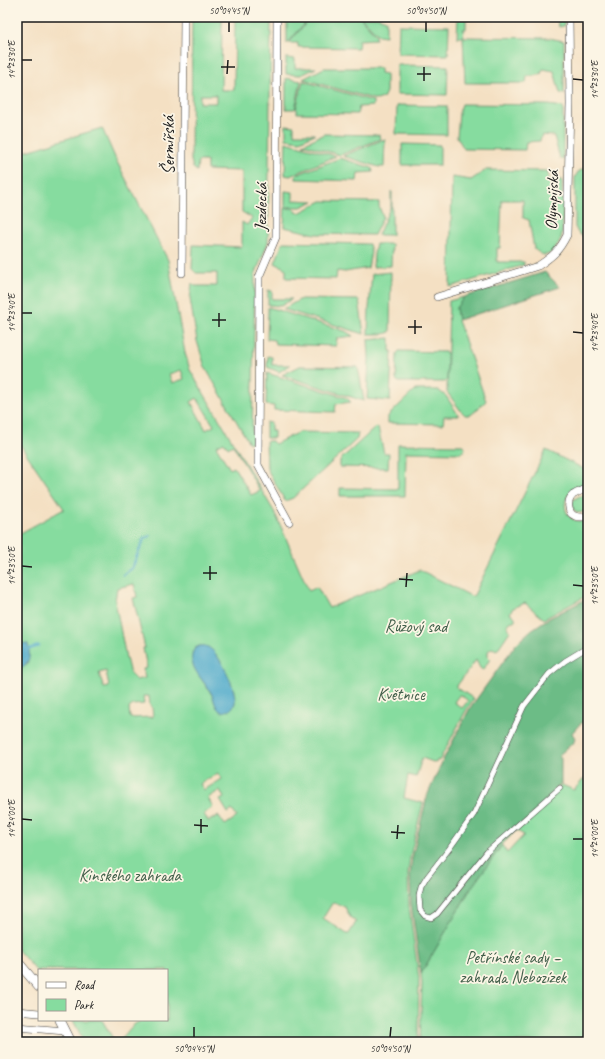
<svg xmlns="http://www.w3.org/2000/svg" width="605" height="1059" font-family="Caveat,sans-serif">
	<style>
		.green { fill: #86dc9f; stroke: #517c5e; fill-rule: evenodd }
		.forest { fill: #6cbc86; stroke: #446c51 }
		.water { fill: #4ca9cb; stroke: #346274 }
		.lines { fill: none; stroke-linecap: round; stroke-linejoin: round }
		.stream { stroke: #4ca9cb; stroke-width: 2.5 }
		.pedestrian-casing { stroke: #3c3935; stroke-width: 6 }
		.minor-casing { stroke: #3c3935; stroke-width: 8 }
		.tertiary-casing { stroke: #3c3935; stroke-width: 10 }
		.pedestrian { stroke: #fff; stroke-width: 5 }
		.minor { stroke: #fff; stroke-width: 7 }
		.tertiary { stroke: #fff; stroke-width: 9 }
		.ticks { fill: none; stroke: #1c1c1c; stroke-width: 1.5 }
		.labels { text-anchor: middle; dominant-baseline: central; stroke-width: 3.5; stroke-linejoin: round; paint-order: stroke }
		.street-label { font-size: 17px; fill: #1c1c1c; stroke: #fcf5e5 }
		.park-label { font-size: 17px; fill: #415f4a; stroke: #fcf5e5 }
		.neatline { fill: none; stroke: #1c1c1c; stroke-width: 1.5 }
		.ticks-label { font-size: 10px; text-anchor: middle; fill: #1c1c1c }
	</style>
	<rect width="100%" height="100%" fill="#fcf5e5"/>
	<filter id="ink" filterUnits="userSpaceOnUse"><feTurbulence type="fractalNoise" baseFrequency=".025" numOctaves="2"/><feDisplacementMap in="SourceGraphic" scale="8" xChannelSelector="R" yChannelSelector="G"/><feConvolveMatrix kernelMatrix="1 2 1 2 8 2 1 2 1" color-interpolation-filters="sRGB"/></filter>
	<filter id="wash" filterUnits="userSpaceOnUse"><feTurbulence type="fractalNoise" baseFrequency=".012" numOctaves="4" result="noise"/><feDisplacementMap in="SourceGraphic" scale="16" xChannelSelector="R" yChannelSelector="G"/><feGaussianBlur stdDeviation="0.9" result="paint"/><feColorMatrix in="noise" values="0 0 0 0 0 0 0 0 0 0 0 0 0 0 0 0 0 1.4 0 .05"/><feComposite in="paint" operator="in"/></filter>
	<g filter="url(#wash)">
		<rect width="100%" height="100%" fill="#f4e0c3"/>
		<!-- green -->
		<path class="green" d="M192 17 222 18 221 90H234L235 18 267 19 271 23 268 242 255 275 252 438 254 439 252 442 249 443 205 367 197 341 190 299 192 283 195 286H217V273H196L192 269 193 245 242 247V222L247 225 252 218 242 212V171L207 170V161H198L197 171 193 168 191 160ZM200 95H216V103H200Z
			M287 17H310L287 44Z
			M311 17H360L376 35V39L359 40 358 48 298 47V43H289Z
			M361 17H378L386 20V36L378 35Z
			M458 17H466V29H463L464 37 549 38 564 41V94L560 93 554 71 543 69 541 74 534 76H527L526 83H465L463 37H457Z
			M556 17H564V26L559 27Z
			M399 25 449 26 448 55 398 54Z
			M286 58 295 59V68H316L301 75 286 74Z
			M397 65 448 66 447 95 397 94Z
			M324 68H380V73L386 74V92L383 98 377 100 303 79Z
			M286 78 301 81 295 109H286Z
			M303 81 373 101V106L359 107 357 114 297 113V109H296Z
			M462 104 549 105 563 107V159H560L554 136 542 135 540 141 526 142 525 150 464 149 457 137 459 113Z
			M397 105 447 106V135L396 134Z
			M286 125 294 126V134H315L300 141 286 139Z
			M102 128 117 162 168 260 185 353 190 370 275 513 309 591 317 587 329 608 420 570 473 597 546 450 588 471V484C582 487 573 489 569 494 561 504 566 520 579 521 582 521 585 520 588 520V595L544 619 525 603 513 608 510 613 515 617V621H512L508 624V627L510 631 497 650 492 648 488 651V657L490 659 483 670 480 668 476 660 456 687 474 699 468 707 439 761 437 760 436 763 422 758 416 777 408 775 404 798 423 803 410 857 408 874 409 906 419 978 418 1042H119C138 1018 136 1020 167 1020V970H39V974L17 949V671L28 663 22 643 17 642V535L64 509 17 440V154C46 146 73 136 102 128ZM181 370 184 379 172 383 169 374ZM197 398 214 426 206 430 191 402ZM224 442 228 448 233 445 260 491 251 495 234 467 230 469 216 446ZM134 584 137 597 133 598 145 648H143L147 668 143 669 145 678 136 680 132 676 129 670 126 658 115 601 117 588ZM216 655 226 672 234 691 222 712 217 707 212 695 195 669ZM106 671 109 687 104 688 99 673ZM460 694 468 701 462 708 454 702ZM143 696H149L150 706 152 707 153 717 130 718 129 708 133 705 144 704ZM218 773 222 779 204 790 200 784ZM220 790 224 798 220 800 228 813 232 810 237 817 225 825 219 816 208 821 204 814 213 807 208 798ZM333 902 345 907 350 917 356 922 349 934H347L323 918Z
			M324 134 379 135 380 139 340 155 303 144Z
			M382 140H385L384 167H379L343 156Z
			M286 142 336 156 290 176 285 175Z
			M402 144 440 145V165H402Z
			M340 158 372 168 373 172 358 173 357 181 296 179V175Z
			M583 169 588 170V239L578 233 575 227V177L578 172Z
			M486 170 548 171V180H562C562 197 564 216 562 234 561 241 553 255 545 255 541 255 537 251 534 249L529 220 523 218V200H502L500 248H497V262H524V265L450 287 452 177 471 180Z
			M285 191 293 192V200L314 201 301 207H285Z
			M391 191 392 192V235H378L391 206Z
			M322 201 379 202V206L383 217 374 235 315 234 284 227 285 208H293L296 212 299 213Z
			M283 242 369 244 371 252 368 268 345 272 337 271 336 279 286 278V269L275 263Z
			M376 244H392L391 266 373 267 374 254Z
			M391 272 390 332 384 334H368L369 308 372 274Z
			M268 290 272 291V299H292L281 306 268 305Z
			M464 297 456 308 458 320 486 401 471 415H465L461 411 447 392 449 301Z
			M301 299 359 300 364 334 283 309Z
			M268 307 345 331 353 336 337 338 336 346 275 344 274 340 267 339Z
			M390 338V351H392L390 401 367 399 369 358 368 340Z
			M399 351 445 352 447 353V380L445 382H399L396 380 397 353Z
			M268 356 272 357V365H290L279 372 267 367Z
			M300 366 358 367 364 401 282 375Z
			M267 373 344 397 348 399 351 402 336 404 335 412 274 410V406L266 405Z
			M415 390H438L446 396 459 416H444L443 424 388 423V416Z
			M266 422 271 423V431H274V438H266Z
			M376 427 378 428 384 453H389L388 468 340 467V460Z
			M299 432 358 433 357 439 293 498 285 501 267 469 266 441H272L275 444Z
			M398 444 464 445 465 449 462 453 406 452 405 496H340V488L398 489Z
			M588 495V511L578 513 574 510 572 503C575 496 581 496 588 495Z
			M588 774V1042H420L422 983 421 974 471 888 502 845 507 853 524 835 515 830 562 785 574 790Z
			M73 1020H102L115 1042H84Z"/>
		<!-- forest -->
		<path class="forest" d="M545 272 560 287 458 320 456 308 464 297Z
			M588 598V720L580 724 572 733 575 738 574 742 559 755 561 759V784L502 845 471 888 421 974 411 904 410 875 412 858 427 796 443 760 470 708 516 644 531 630 546 620Z"/>
		<!-- water -->
		<path class="water" d="M17 642 28 644C31 658 30 663 17 671Z
			M199 646C204 645 207 646 211 649 221 657 237 690 235 703 234 706 232 708 230 710L222 712C214 708 215 700 211 693 204 680 184 664 195 648Z"/>
		<g class="lines">
			<!-- stream -->
			<path class="stream" d="M123 575 132 568 144 539 150 536
				M26 650 39 646"/>
		</g>
	</g>
	<g filter="url(#ink)">
		<g class="lines">
			<defs>
				<path id="pedestrian" d="M560 788 487 852 437 914 431 918 425 916 420 910 419 896 421 887 427 877 449 849 474 814 524 706 549 674 565 661 588 647"/>
				<path id="minor" d="M277 17 276 237 259 277 258 465 289 522
					M182 273 184 17
					M437 297 538 266C553 256 559 251 567 235L570 104 569 17
					M588 488C584 490 577 492 573 495 567 500 567 513 575 516 579 518 584 517 588 516
					M17 1011 39 1013
					M17 1027 65 1031"/>
				<path id="tertiary" d="M17 961 39 987
					M60 1020 71 1042"/>
			</defs>
			<!-- pedestrian casing -->
			<use href="#pedestrian" class="pedestrian-casing"/>
			<!-- minor casing -->
			<use href="#minor" class="minor-casing"/>
			<!-- tertiary casing -->
			<use href="#tertiary" class="tertiary-casing"/>
			<!-- pedestrian -->
			<use href="#pedestrian" class="pedestrian"/>
			<!-- minor -->
			<use href="#minor" class="minor"/>
			<!-- tertiary -->
			<use href="#tertiary" class="tertiary"/>
		</g>
	</g>
	<!-- ticks -->
	<path class="ticks" d="M229 32V22M426 32V22M22 60H32M221 67H235M227 74 228 60M417 74H431M573 79 583 80M424 81V67M22 313H32M212 320H226M219 327V313M408 327H422M573 332 583 333M415 334V320M22 566 32 567M203 573H217M399 579 413 580M210 580V566M573 585 583 586M406 587 407 573M22 819 32 820M194 825 208 826M391 832 405 833M201 833V819M397 839 398 825M573 839H583M194 1037V1027M390 1037 391 1027"/>
	<g class="labels">
		<!-- street labels -->
		<g class="street-label">
			<text transform="translate(168 145) rotate(-90)">Šermířská</text>
			<text transform="translate(552 200) rotate(-88)">Olympijská</text>
			<text transform="translate(261 207) rotate(-89)">Jezdecká</text>
		</g>
		<!-- park labels -->
		<g class="park-label">
			<text x="416" y="626">Růžový sad</text>
			<text x="401" y="694">Květnice</text>
			<text x="130" y="875">Kinského zahrada</text>
			<text x="513" y="957">Petřínské sady –<tspan x="513" dy="20">zahrada Nebozízek</tspan></text>
		</g>
	</g>
	<!-- margin -->
	<rect width="605" height="1059" fill="none" stroke="#fcf5e5" stroke-width="44"/>
	<!-- legend -->
	<rect x="38" y="969" width="130" height="52" fill="#fcf5e5" stroke="#a29e95"/>
	<rect x="46" y="982" width="20" height="6" fill="#ffffff" stroke="#a29e95"/>
	<text x="74" y="989" font-size="12" fill="#1c1c1c">Road</text>
	<rect x="46" y="999" width="20" height="12" fill="#86dc9f" stroke="#a29e95"/>
	<text x="74" y="1009" font-size="12" fill="#1c1c1c">Park</text>
	<rect x="22" y="22" width="561" height="1015" class="neatline"/>
	<g class="ticks-label">
		<text x="229" y="14">50°04'45"N</text>
		<text x="426" y="14">50°04'50"N</text>
		<text transform="translate(11 60) rotate(-90)" y="4">14°23'30"E</text>
		<text transform="translate(594 80) rotate(-90)" y="4">14°23'30"E</text>
		<text transform="translate(11 313) rotate(-90)" y="4">14°23'40"E</text>
		<text transform="translate(594 333) rotate(-90)" y="4">14°23'40"E</text>
		<text transform="translate(11 566) rotate(-90)" y="4">14°23'50"E</text>
		<text transform="translate(594 586) rotate(-90)" y="4">14°23'50"E</text>
		<text transform="translate(11 819) rotate(-90)" y="4">14°24'00"E</text>
		<text transform="translate(594 839) rotate(-90)" y="4">14°24'00"E</text>
		<text x="194" y="1052">50°04'45"N</text>
		<text x="390" y="1052">50°04'50"N</text>
	</g>
</svg>
